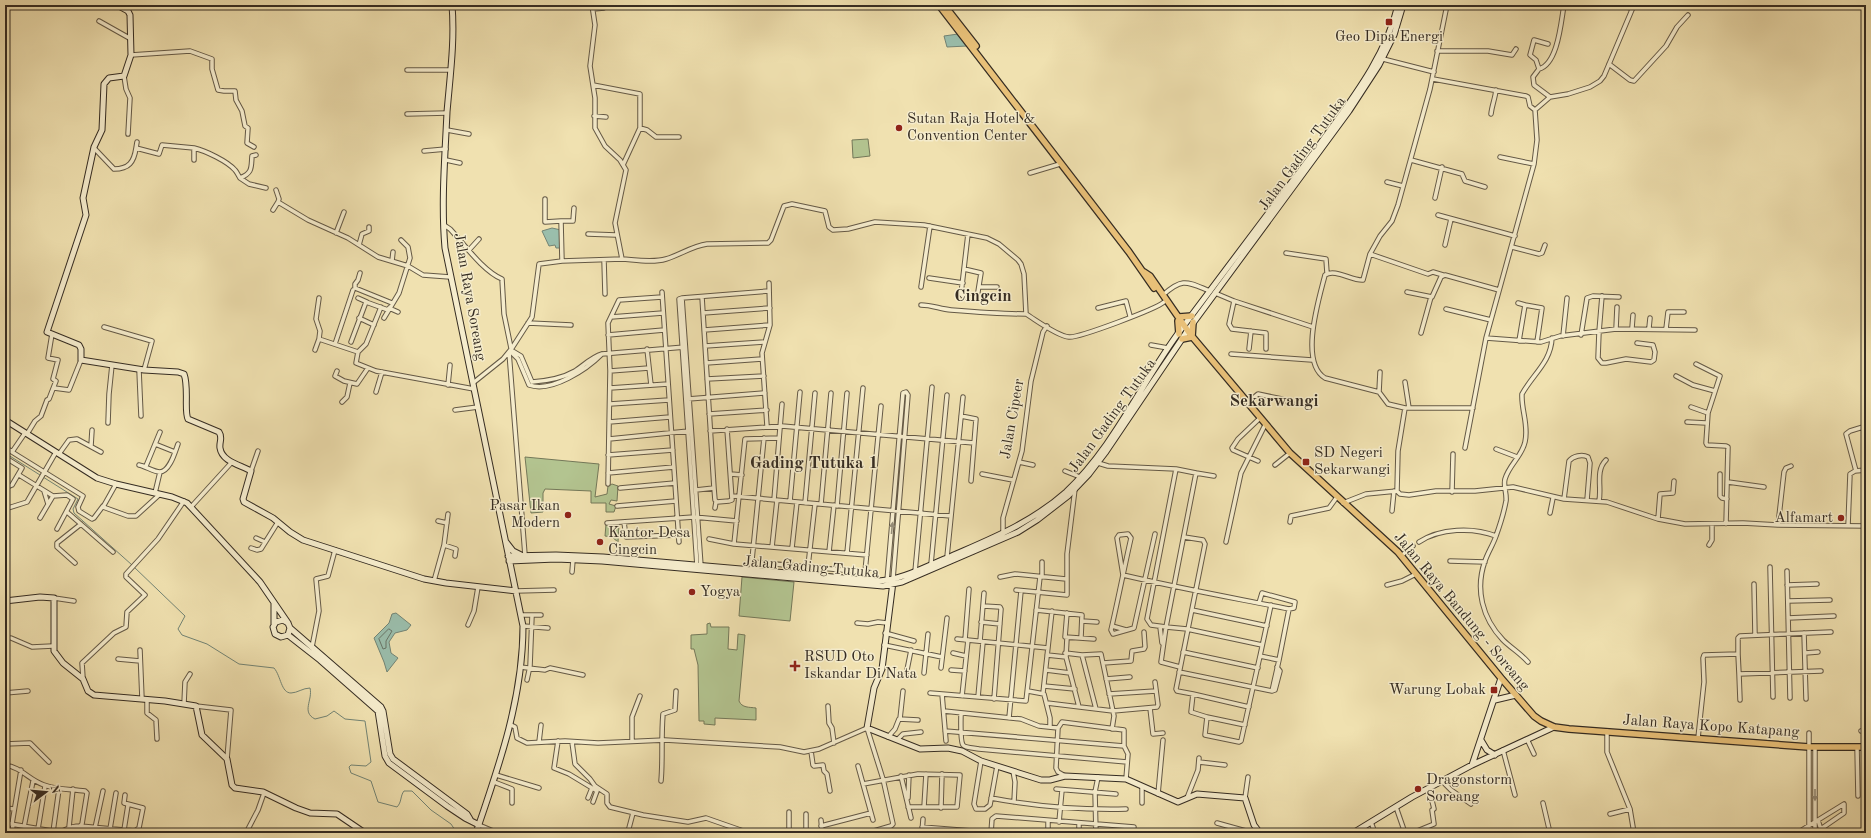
<svg xmlns="http://www.w3.org/2000/svg" width="1871" height="838" font-family="'Old Standard TT',serif">
	<style>
		.green { fill: #b3c490; stroke: #747859 }
		.water { fill: #9abeac; stroke: #728475 }
		.lines { fill: none; stroke-linecap: round; stroke-linejoin: round }
		.shore { stroke: #687567; stroke-width: 1 }
		.stream { stroke: #728475; stroke-width: 1 }
		.street-casing { stroke: #645946; stroke-width: 5.5 }
		.secondary-casing { stroke: #352c22; stroke-width: 7 }
		.primary-casing { stroke: #352c22; stroke-width: 8 }
		.street { stroke: #f5eccc; stroke-width: 3.5 }
		.secondary { stroke: #f5eccc; stroke-width: 5 }
		.primary { stroke: #e8c078; stroke-width: 5.5 }
		.oneway { fill: #958c77 }
		.poi-dot { fill: #8f2418; stroke: #f5eccc; stroke-width: 1.5 }
		.labels { text-anchor: middle; dominant-baseline: central; stroke-width: 3; stroke-linejoin: round; paint-order: stroke }
		.poi-label { font-size: 15px; fill: #352c22; stroke: #f5eccc; text-anchor: start }
		.street-label { font-size: 15px; fill: #352c22; stroke: #f5eccc }
		.quarter-label { font-size: 17px; font-weight: bold; fill: #352c22; stroke: #f5eccc }
	</style>
	<rect width="100%" height="100%" fill="#f0e1b0"/>
	<filter id="stains"><feTurbulence type="fractalNoise" baseFrequency=".005" numOctaves="4"/><feColorMatrix values="0 0 0 0 .2 0 0 0 0 .09 0 0 0 0 .02 0 0 0 .5 -.17"/></filter>
	<radialGradient id="worn" r=".72"><stop offset=".6" stop-color="#630" stop-opacity="0"/><stop offset="1" stop-color="#630" stop-opacity=".3"/></radialGradient>
	<!-- green -->
	<path class="green" d="M868 139 870 156 853 158 852 140Z
		M525 457 599 464 595 497 607 494 608 486 612 484 618 486 617 501 611 500 609 504 616 506 614 512H606V503H591V491L545 489 543 493V512L531 513Z
		M606 524H619L618 542 612 537 605 536Z
		M742 577 794 582 790 621 739 616Z
		M710 623 711 627H729L728 649 737 650 738 634 745 635 739 701C742 708 749 707 756 708V720L715 718V725L704 724V721H699L698 665 694 649H691V635L707 634V624Z"/>
	<!-- water -->
	<path class="water" d="M958 34 967 46 947 47 944 36Z
		M552 228 561 230V248H556L555 245 549 246 542 231Z
		M396 613 411 625 407 630 395 633 389 642 391 653 398 658 387 672 384 662 374 638 389 623 392 614Z"/>
	<g class="lines">
		<!-- shore -->
		<path class="shore" d="M389 629 392 631 386 641V648L383 649 379 639Z"/>
		<!-- stream -->
		<path class="stream" d="M5 453 40 475
			M43 477 78 499 73 509 74 513 132 565
			M134 567 185 616 178 629 182 635 207 644 239 664 274 668C281 676 281 693 291 693 297 693 303 688 310 688 313 700 301 712 315 719L327 716 334 711 345 719 365 721 371 762 366 766 351 765 349 767 351 773 371 781 378 802 397 807C402 802 400 796 404 791H412L431 810 451 824 457 833"/>
		<defs>
			<path id="street" d="M1622 5 1632 9
				M593 9 604 8 605 5
				M99 21 131 39
				M1548 44 1534 40 1530 55 1536 60 1539 69 1533 77 1534 85 1550 97
				M1437 51H1488L1512 55 1516 49
				M131 55 190 51 212 59V69L218 90 224 91H235L236 100 242 111 245 126 248 128 247 143 254 147
				M1383 59 1434 72
				M1609 64 1630 80 1634 81 1666 46 1677 27 1688 15
				M1539 69C1558 64 1561 22 1564 5
				M407 70H451
				M124 76 126 89 130 98 128 134
				M1433 79 1526 96 1528 97 1530 106 1535 110
				M593 85 640 94V128
				M407 114 447 113
				M1491 114C1492 105 1495 99 1496 90
				M594 116 606 117
				M447 130 469 134
				M94 148 114 169C129 169 134 162 136 148L159 154 162 145 194 148V160
				M136 148 137 142
				M194 148C206 151 227 161 235 170 237 172 238 175 240 178 253 173 251 167 252 156L256 155
				M424 151 446 149
				M1500 157 1534 164
				M446 160 460 163
				M1411 160 1462 174 1465 181 1485 187
				M623 165 640 128 647 130 656 137H679
				M1030 173 1060 164
				M240 178 249 184 266 188
				M1387 182 1403 186
				M276 190 279 199 278 202
				M1435 198 1442 167
				M545 199V222L561 221
				M273 210 278 202 308 220 348 238 378 257 408 266 423 275 450 277
				M1438 215 1515 236
				M444 225 450 229C464 244 483 271 502 279L504 314 512 353 518 359 529 385C552 393 587 369 602 354
				M336 233 344 212
				M588 234 616 235
				M359 245 362 234 369 231V227
				M1445 245 1451 219
				M1512 247 1539 254 1542 253 1545 245
				M469 250 479 239
				M1286 253 1326 259 1327 273
				M1370 254 1428 274 1433 272 1443 275
				M622 259C636 260 653 263 666 259 680 255 692 246 707 244L768 243 771 240 784 206 792 204 825 211 829 227 833 230 848 229 875 222 924 225 987 238 999 244 1018 260 1021 264 1024 274 1026 314C1036 320 1057 336 1069 337 1079 338 1156 309 1164 302
				M604 260 605 294
				M392 261 393 252
				M562 261 561 221H573L574 208
				M964 269 981 273 977 298 964 297 961 294 968 234
				M360 273 358 280 355 284V288L392 303
				M929 278 963 283
				M921 287 930 226
				M979 287H997
				M662 292 679 542
				M1407 292 1432 297 1441 277 1445 275 1499 290
				M1215 293 1234 301 1313 327
				M1163 295C1183 277 1187 282 1210 291
				M1602 296 1599 332 1598 358 1602 363H1606L1626 359 1651 362 1654 360 1655 352 1653 345 1637 343
				M702 297 714 488 715 500 717 502 729 501 732 500 727 429
				M319 298 316 319 320 331 319 339 358 352
				M358 298 367 302
				M682 298 679 299 697 566
				M682 298 701 566
				M682 298 769 291
				M1234 301 1229 324 1232 329 1266 333V349
				M1518 303 1525 305
				M921 305C932 305 940 309 951 310 976 312 1001 314 1026 314
				M381 307 366 344 358 352 356 363 376 371 474 389
				M389 308 398 312
				M1098 308 1126 301 1130 316
				M1446 309 1491 320
				M703 313 770 308
				M611 317 663 313
				M359 318 374 325
				M384 318 399 293 410 258 408 247 401 240
				M528 323 571 325
				M104 327 152 341 144 370
				M1632 328 1633 315
				M1649 328 1650 318
				M1616 329 1617 307
				M1666 329 1668 312H1684
				M704 330 770 325 769 283
				M1421 333 1431 297
				M608 335 664 330
				M1581 335 1587 298 1593 296 1619 297
				M1563 336 1567 298
				M1486 338 1541 342 1560 336 1616 329 1695 330
				M1519 341 1525 305 1542 308 1537 342
				M351 342 366 302 388 310
				M335 344 353 290
				M1151 345 1168 348
				M705 346 765 342
				M647 349 651 385
				M1249 349 1251 331
				M315 350 319 339
				M511 350 521 356 532 382C547 381 561 379 575 371 584 365 592 357 602 354L685 347
				M509 352 525 555
				M1231 354 1312 360
				M706 363 762 359
				M1696 364 1720 376 1708 413 1706 443 1707 445 1726 446 1728 447 1726 524
				M139 370 141 416
				M337 371 335 376 344 381 357 384 368 368
				M610 371 649 368
				M1676 376 1693 385 1715 391
				M707 379 764 376
				M1405 382 1409 408
				M473 383 503 359 512 348 532 317 539 264 562 261 622 259 615 223 626 170 620 160 605 146 595 128V98L590 66 595 25 592 5
				M448 385 450 365
				M54 388 69 390 81 360
				M610 388 668 384
				M376 392 382 372
				M1379 392 1380 372
				M688 399 765 393
				M342 402 347 397 350 383
				M1247 403 1258 394 1282 399 1293 404
				M610 404 669 400
				M1691 407 1708 413
				M1405 408H1473
				M455 410 478 407
				M709 414 767 410
				M961 416 976 419 971 481
				M609 422 670 417
				M1687 422 1706 423
				M108 423 109 394 112 365
				M767 426 762 353 770 325
				M710 431 782 426 974 443
				M27 434 35 421 41 416 47 400 49 399 56 381 53 379 58 360 48 358 52 334
				M609 439 689 431
				M155 444 175 452
				M91 446 92 430
				M5 447 12 452 25 433
				M1465 448 1486 338 1534 164 1537 140 1535 110 1550 97 1568 94 1590 87 1600 81 1604 76 1634 5
				M1496 449 1517 457
				M12 452 83 496 78 507 79 511 92 519 94 518 103 506
				M59 454 69 440 77 439 101 452
				M608 455 673 450
				M5 459 6 458 22 468 12 485 5 488
				M1258 461 1233 450 1232 448 1238 439 1259 419
				M1019 462 1033 465
				M1098 463 1108 466 1176 469 1196 473 1166 627 1151 625 1147 619 1176 469
				M139 465C145 466 154 472 160 472 170 471 175 452 178 444
				M1275 465 1290 453
				M146 466 160 432
				M251 471 258 451
				M1065 471 1080 477
				M1856 471 1846 434 1850 431 1863 427 1866 435
				M608 473 674 467
				M1196 473 1214 476
				M731 474 742 475
				M982 474 1013 480
				M1720 474V496L1722 498 1727 499
				M19 475 53 496 67 495 73 499 57 529
				M1728 482 1764 487
				M116 484 103 507 128 516H136L159 495
				M608 484 610 371 608 323 619 300 662 297
				M620 488 675 483
				M696 490 714 488
				M44 491 48 504
				M1397 491 1400 494 1409 495 1436 491H1475L1513 487 1564 499 1607 502 1658 519 1685 524 1743 523 1778 525 1866 526
				M1452 492 1453 454
				M155 493 160 472
				M733 496 951 516
				M1564 499 1569 461C1573 456 1582 454 1588 457L1590 463 1587 500
				M774 500 782 404
				M790 501 800 392
				M1599 501C1602 487 1595 471 1606 460
				M805 503 815 393
				M1343 503 1366 494 1397 491 1398 451 1405 408 1388 404 1379 392 1325 378C1299 362 1319 299 1325 275 1335 268 1352 281 1363 280L1370 254 1380 236 1392 221 1398 205 1430 89 1447 5
				M821 504 831 393
				M617 506 676 501
				M837 506 847 393
				M191 507 232 462
				M715 508 716 502
				M5 509 27 502 56 452
				M1392 511 1394 491
				M67 512 113 552
				M1550 513 1553 498
				M40 518 53 496
				M1658 519 1660 494 1673 493 1674 481
				M438 521 447 523
				M624 522 626 537 679 535
				M1290 522 1291 516 1329 508 1337 497
				M607 523 694 517 737 521
				M1778 525 1784 472 1786 468 1791 466
				M1848 526 1850 474 1855 471 1866 470
				M1155 534 1134 628 1113 634 1111 630C1118 600 1124 569 1131 538L1128 534 1119 535 1117 538 1123 575C1178 588 1234 598 1289 609L1294 608 1295 602 1262 593 1259 603
				M1003 535V518L1022 451 1031 381 1043 332 1047 326
				M1184 537 1203 540 1205 544 1176 689 1177 691 1193 694 1191 712 1207 717 1205 735 1239 742 1241 741 1260 656
				M256 538 265 542
				M709 539 734 544 867 555
				M1226 542 1241 473 1265 425
				M1419 542C1440 528 1473 527 1496 536
				M734 544 745 439 779 438
				M444 545 456 549 455 556
				M1709 545 1712 540V524
				M772 547 777 500
				M251 548 257 550 261 549 278 522
				M792 548 797 502
				M829 552 834 505
				M847 553 863 388
				M1401 556 1413 546
				M947 557 963 397
				M1450 561 1485 562
				M752 562 865 572 881 406
				M1042 562V577
				M75 563 57 547V543L81 524
				M931 564 947 395
				M1770 567 1773 697
				M751 570 764 438
				M1787 571 1790 698
				M572 572 573 560
				M915 572 932 387
				M807 575 815 504
				M1000 577 1015 574 1066 579
				M434 581 444 545 448 514
				M887 581 903 393 906 392 908 395 893 579
				M1754 584 1755 635
				M1387 585 1402 581 1416 574
				M1787 585 1817 584
				M1016 590 1067 595V554L1075 489
				M516 591 554 590
				M54 598 74 601
				M1788 601 1830 600
				M1271 605 1260 656 1279 660 1289 609
				M983 606 1000 607 1001 609 994 699
				M1036 610 1082 615 1081 638
				M1192 610 1267 626
				M1067 613 1065 637 1094 639
				M521 615H541
				M1788 618 1834 616
				M1082 621 1097 622
				M981 622 1000 624
				M857 623 868 624 878 622 887 623
				M468 625 474 611 478 587
				M523 626 548 628
				M1112 626 1126 630
				M1160 627 1162 643
				M885 633 914 641
				M1804 633 1806 699
				M11 638 32 647 53 646
				M1067 638 1066 657 1079 707
				M957 639 1048 648
				M965 640 969 589
				M980 641 984 593
				M884 645 942 657
				M312 647 319 611 316 579 328 576 335 550
				M140 650 142 699
				M1183 652 1258 668
				M953 653 966 656
				M1065 653 1082 655 1101 654 1114 716 1112 729
				M1805 653 1818 652
				M1738 654V638L1740 636 1831 632
				M1047 655 1066 657
				M1082 655 1096 709
				M118 659 140 661
				M1528 662C1520 653 1511 648 1503 640 1482 618 1475 589 1485 561 1488 552 1493 545 1496 536 1500 525 1504 512 1506 501 1507 493 1503 486 1505 479 1509 465 1522 456 1525 442 1529 425 1521 410 1522 394 1533 374 1551 362 1552 338
				M1103 663 1131 661 1132 651 1144 649 1145 647 1144 632
				M520 667 545 670 550 668 583 675
				M1180 667 1161 662 1166 627 1187 629 1262 645
				M941 668 947 618
				M951 670 965 671
				M1046 670 1070 673
				M1179 672 1272 691 1279 660
				M924 673 928 634
				M1739 674 1740 700
				M906 675 911 650
				M83 678 82 663 114 633 126 627 127 612 145 595 126 577V574L158 539 184 501
				M1106 679 1130 677
				M527 680 530 666 532 616
				M1044 686 1075 689
				M1028 691 1044 694 1050 718V727
				M1272 691 1275 690 1280 671 1277 667
				M5 693 28 691
				M930 693 1026 701 1040 577
				M1043 693 1052 611
				M942 694 946 741
				M1109 694 1156 691
				M1193 694 1249 707
				M962 696 968 640
				M978 697 983 642
				M147 699V713L156 720 157 739
				M1047 703 1113 711 1157 707 1158 705 1155 682
				M184 704 185 682 190 674
				M196 706 231 710 227 759
				M828 706 829 723 832 728 834 743
				M1150 708 1153 734 1163 733
				M944 711 1021 719 1039 726 1058 728
				M961 713C961 719 960 741 963 745 965 748 975 748 979 749L1127 762
				M1207 717 1245 725
				M1009 718 1021 591
				M900 719 903 691
				M511 725 515 727 517 738 527 743 565 741 598 743 665 740 780 747 804 752 819 749 867 728 883 779 893 824 891 826 867 833
				M945 731 1124 746
				M1607 731V752L1630 809 1634 833
				M1861 731 1866 730
				M1809 733V833
				M888 737 895 729 899 719 918 720
				M1698 738 1704 682 1703 658 1704 655 1738 654 1739 674 1821 671
				M1527 739 1534 754
				M897 740 903 734 921 732
				M558 741 554 768 569 774 597 791 593 802
				M632 741V717L640 696
				M539 742 541 725
				M572 742 575 764 590 779 595 786 607 794V803L610 807 643 815 688 822 706 818 749 833
				M5 744 30 743 49 762
				M1815 747V833
				M1857 747 1858 796
				M1503 750 1515 795
				M811 751 813 765 814 766 823 765 824 771 827 774 830 791
				M981 761 974 804 976 809H985L990 805 997 766
				M1199 762 1225 765
				M5 765C21 767 29 780 44 785 57 790 72 789 85 791L87 793 82 824 80 826C67 826 67 831 58 832L5 823
				M858 766 873 820
				M1013 771 1015 782 1014 802
				M496 775 539 788
				M901 776 911 818
				M1065 776 1058 772 1056 768 1058 728 1062 722 1124 730V746L1128 754 1126 779
				M5 779 8 765
				M661 781C663 759 661 737 663 714L675 710 676 691
				M494 782 512 789V803
				M1443 782 1451 790 1471 804
				M863 784 918 774 960 775 957 807H908
				M1142 786V803
				M1056 789 1116 794
				M1158 794 1163 740
				M588 798 592 788
				M908 798 909 775
				M991 798C1033 806 1083 810 1126 809
				M1187 798 1198 770 1199 758
				M1245 798 1248 777
				M1543 803 1550 833
				M924 807 926 774
				M1396 807 1404 830
				M5 808 14 809
				M941 808 942 774
				M806 814V833
				M1610 814 1630 809
				M821 820 822 833
				M1818 820 1822 833
				M1059 822 1062 790
				M1371 822 1375 833
				M1217 823 1253 833
				M12 824 21 770
				M479 825 498 833
				M80 826 135 831 139 828 143 808 124 803 125 795
				M821 826 871 813
				M24 827 33 781
				M69 827 73 789
				M922 827 997 833
				M95 828 103 791
				M629 828 633 813
				M38 829 45 786
				M110 829 116 793
				M124 830 128 805
				M1417 831 1434 824 1432 810 1434 809 1429 788
				M1857 831H1866
				M53 832 59 789
				M12 833 13 824
				M246 833 258 810 264 793
				M789 833V812
				M922 833 923 819
				M991 833 992 819 996 816 1134 827
				M1048 833V821
				M1079 833V824
				M1096 833 1095 792 1098 777
				M1797 833 1844 804V813L1815 833"/>
			<path id="secondary" d="M117 5 128 11 130 15 131 55 124 76 109 78 104 84 102 130 94 147 83 198 86 215 47 332 79 345 81 349V360L144 370 178 372 184 374C189 387 184 412 188 419L219 432C223 438 219 442 220 448 222 462 241 465 251 471L243 499 244 502 273 518 290 532 303 540 424 579 446 583 516 591
				M452 5C455 41 450 76 447 112 445 157 441 203 445 248L523 626C523 698 499 766 476 833
				M5 420 97 478 116 484 172 497 187 503 260 582 288 623 290 628 288 635 281 637 275 634 273 627 276 622 283 620 288 623
				M506 542 513 551 521 555
				M508 556 556 555 603 557 879 581C904 579 924 567 947 558 990 539 1030 524 1066 492 1115 446 1142 381 1182 328 1227 269 1271 210 1315 151 1347 105 1385 60 1398 5
				M509 561 556 559 602 561 883 586 902 582 1018 532 1037 520 1068 496 1089 474 1105 453 1188 330 1349 111 1379 65 1394 35 1403 5
				M893 582 882 669 874 688 867 728 920 749 948 748 962 751 981 761 1041 780H1050L1065 776 1126 779 1178 802 1197 794 1245 798 1254 825 1260 833
				M5 601 40 597 54 598V651L63 663 83 679 88 691 94 695 165 701 196 706 202 735 227 759 232 785 235 788 263 792 296 808 310 813 337 814 365 833
				M274 624V603
				M290 628 381 707 383 711 390 754 393 759 467 814 470 819
				M288 635 320 660 378 711 385 756 389 763 447 806 465 818 479 825
				M1495 700 1516 695
				M1481 740 1487 750 1495 755
				M1472 765 1501 678
				M1353 833 1412 797 1472 765 1554 727"/>
			<path id="primary" d="M939 5 1129 252 1154 288
				M944 5 976 46
				M1144 272 1150 276 1190 334 1290 453 1398 552 1501 678 1534 716 1541 721 1554 727 1569 729 1809 747H1866
				M1179 317 1192 316
				M1178 321 1179 334
				M1182 339 1192 337 1193 322"/>
		</defs>
		<!-- street casing -->
		<use href="#street" class="street-casing"/>
		<!-- secondary casing -->
		<use href="#secondary" class="secondary-casing"/>
		<!-- primary casing -->
		<use href="#primary" class="primary-casing"/>
		<!-- street -->
		<use href="#street" class="street"/>
		<!-- secondary -->
		<use href="#secondary" class="secondary"/>
		<!-- primary -->
		<use href="#primary" class="primary"/>
	</g>
	<!-- one-way arrows -->
	<defs><path id="oneway-solid" d="M-6-.8H1V-3.2L6.5 0L1 3.2V.8H-6Z"/></defs>
	<g class="oneway">
		<use href="#oneway-solid" transform="translate(892 528) rotate(-85)"/>
		<use href="#oneway-solid" transform="translate(1815 795) rotate(90)"/>
	</g>
	<!-- markers -->
	<g class="poi-dot">
		<rect x="1385" y="18" width="8" height="8" rx="2"/>
		<circle cx="899" cy="128" r="4"/>
		<rect x="1302" y="458" width="8" height="8" rx="2"/>
		<circle cx="568" cy="515" r="4"/>
		<circle cx="1841" cy="518" r="4"/>
		<circle cx="600" cy="542" r="4"/>
		<circle cx="692" cy="592" r="4"/>
		<path d="M793 660h4v4h4v4h-4v4h-4v-4h-4v-4h4z"/>
		<rect x="1490" y="686" width="8" height="8" rx="2"/>
		<circle cx="1418" cy="789" r="4"/>
	</g>
	<g class="labels">
		<!-- poi labels -->
		<g class="poi-label">
			<text x="1389" y="37" text-anchor="middle">Geo Dipa Energi</text>
			<text x="907" y="119">Sutan Raja Hotel &amp;<tspan x="907" dy="17">Convention Center</tspan></text>
			<text x="1314" y="453">SD Negeri<tspan x="1314" dy="17">Sekarwangi</tspan></text>
			<text x="560" y="506" text-anchor="end">Pasar Ikan<tspan x="560" dy="17">Modern</tspan></text>
			<text x="1833" y="518" text-anchor="end">Alfamart</text>
			<text x="608" y="533">Kantor Desa<tspan x="608" dy="17">Cingcin</tspan></text>
			<text x="700" y="592">Yogya</text>
			<text x="804" y="657">RSUD Oto<tspan x="804" dy="17">Iskandar Di Nata</tspan></text>
			<text x="1486" y="690" text-anchor="end">Warung Lobak</text>
			<text x="1426" y="780">Dragonstorm<tspan x="1426" dy="17">Soreang</tspan></text>
		</g>
		<!-- street labels -->
		<g class="street-label">
			<text transform="translate(1303 154) rotate(-54)">Jalan Gading Tutuka</text>
			<text transform="translate(469 297) rotate(80)">Jalan Raya Soreang</text>
			<text transform="translate(1113 416) rotate(-54)">Jalan Gading Tutuka</text>
			<text transform="translate(1013 419) rotate(-80)">Jalan Cipeer</text>
			<text transform="translate(811 568) rotate(5)">Jalan Gading Tutuka</text>
			<text transform="translate(1461 612) rotate(50)">Jalan Raya Bandung - Soreang</text>
			<text transform="translate(1711 727) rotate(4)">Jalan Raya Kopo Katapang</text>
		</g>
		<!-- quarter labels -->
		<g class="quarter-label">
			<text x="983" y="296">Cingcin</text>
			<text x="1274" y="401">Sekarwangi</text>
			<text x="814" y="463">Gading Tutuka 1</text>
		</g>
	</g>
	<!-- margin -->
	<rect width="1871" height="838" fill="none" stroke="#f0e1b0" stroke-width="20"/>
	<rect x="6" y="6" width="1859" height="826" fill="none" stroke="#352c22" stroke-width="2"/>
	<rect x="10" y="10" width="1851" height="818" fill="none" stroke="#352c22"/>
	<!-- north arrow -->
	<g transform="translate(46 792) rotate(74)" stroke="#f5eccc" stroke-width="3" paint-order="stroke">
	<path d="M0-3L7 15L0 10L-7 15Z" fill="#352c22"/>
	<text y="-6" font-size="11" font-weight="bold" text-anchor="middle" fill="#352c22">N</text>
	</g>
	<rect width="100%" height="100%" filter="url(#stains)"/>
	<rect width="100%" height="100%" fill="url(#worn)"/>
</svg>
